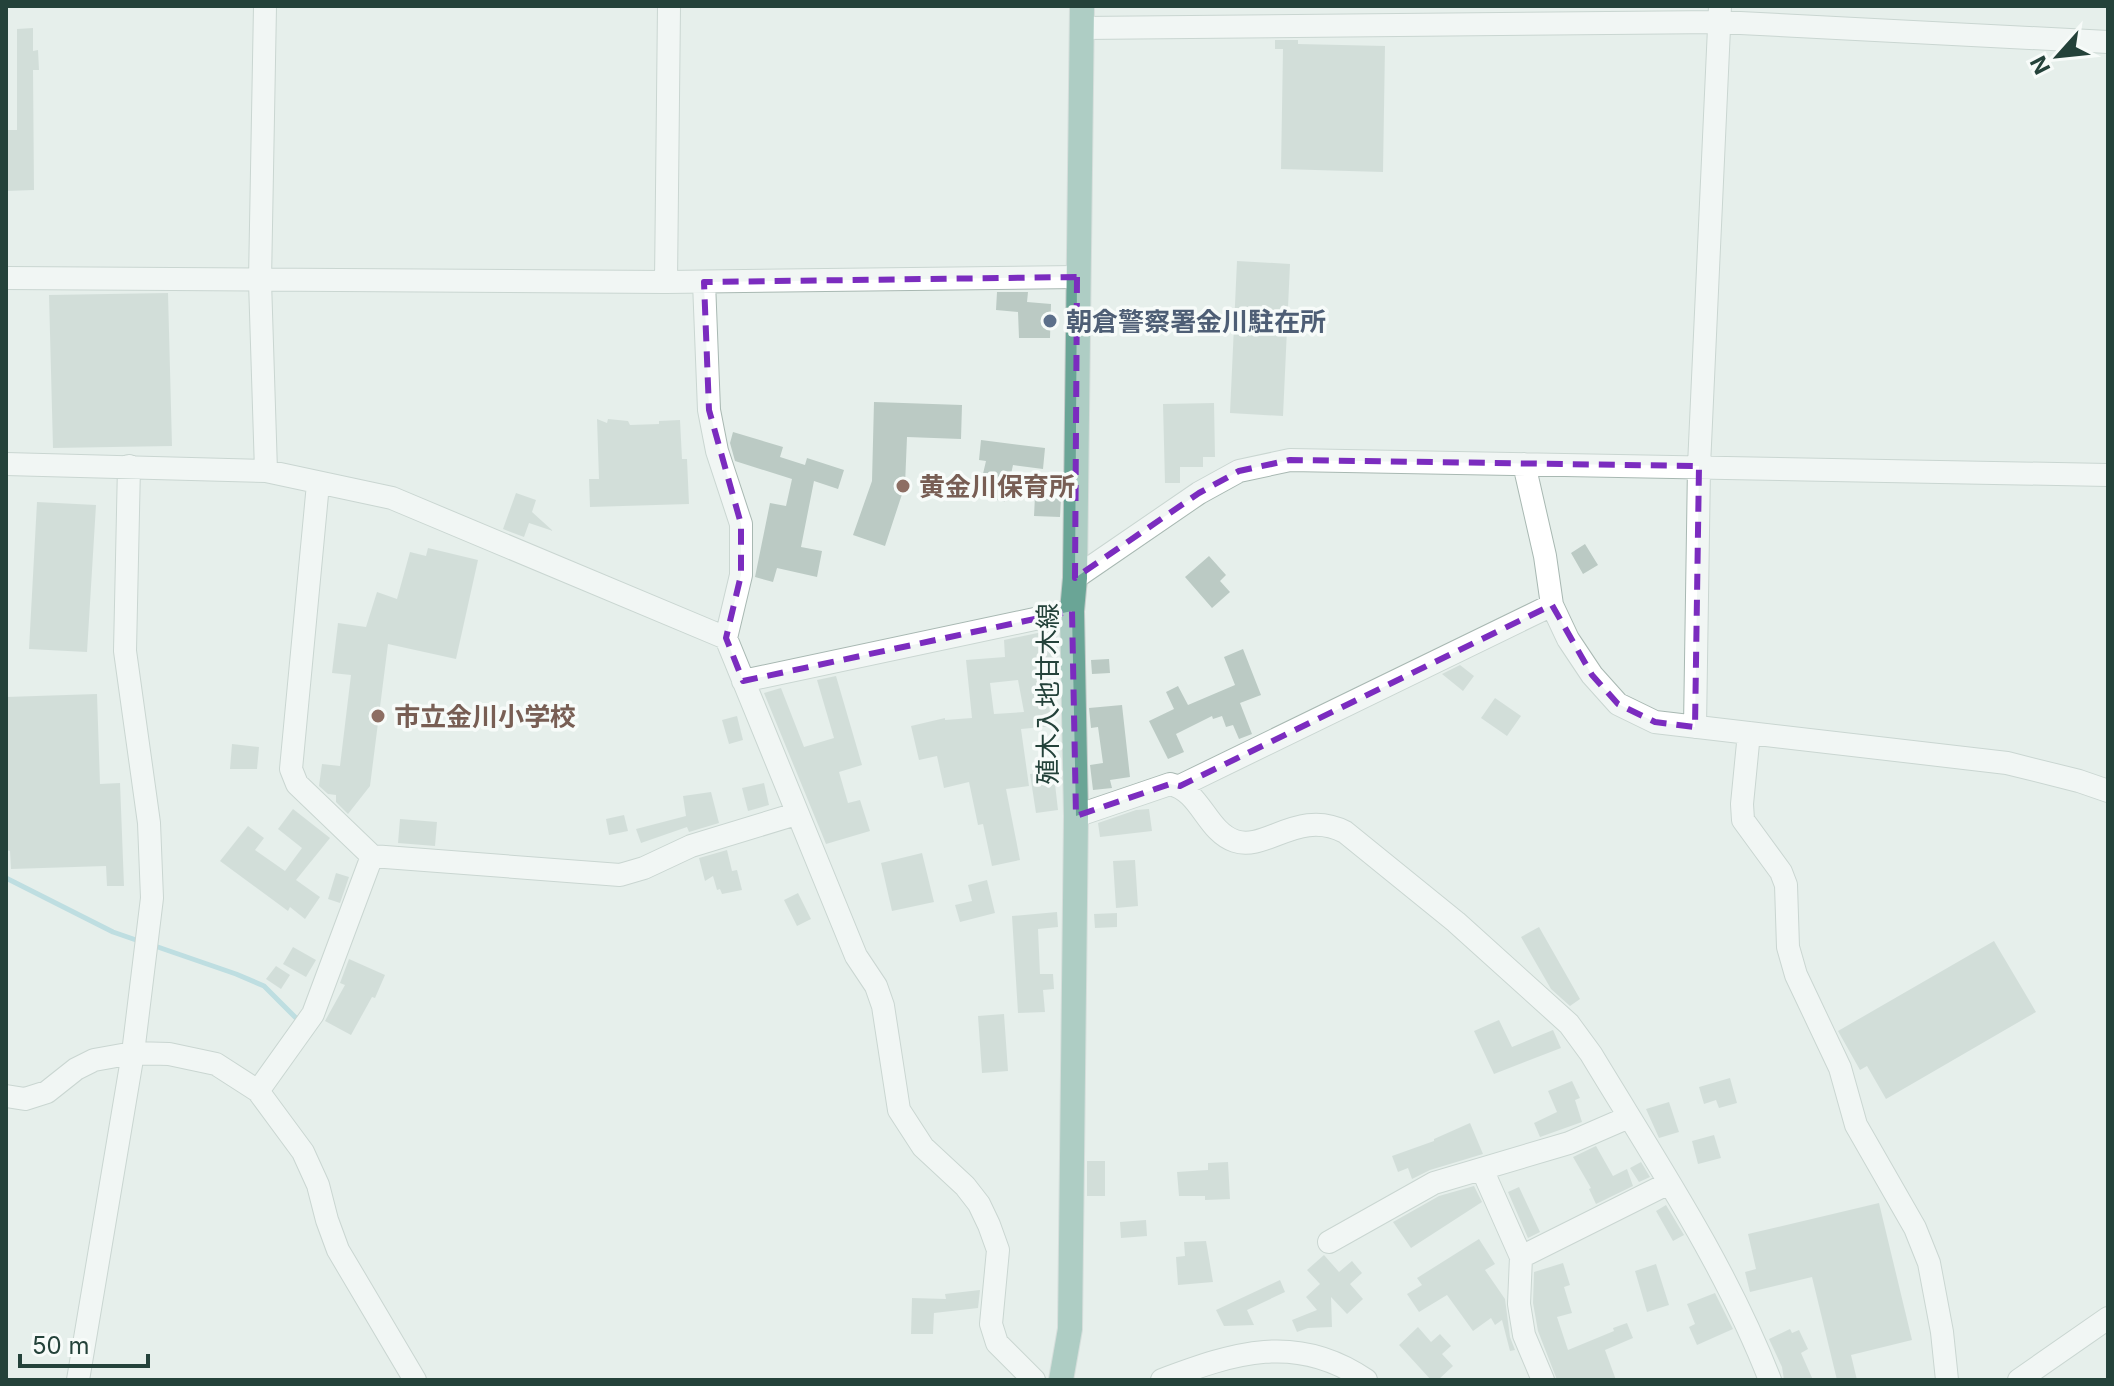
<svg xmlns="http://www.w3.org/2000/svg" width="2114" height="1386" font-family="Inter,'Noto Sans JP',sans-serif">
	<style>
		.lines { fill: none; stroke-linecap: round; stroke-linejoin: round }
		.stream { stroke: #8ec9d4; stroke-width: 5 }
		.building { fill: #bbcac4; fill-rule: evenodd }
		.minor-casing { stroke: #a8b8b2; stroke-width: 24 }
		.major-casing { stroke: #c2cac8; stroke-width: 26 }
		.minor { stroke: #fff; stroke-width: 22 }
		.major { stroke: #6aa596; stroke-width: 24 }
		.marked { fill: none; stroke: #7b2cbf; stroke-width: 6; stroke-dasharray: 16 10; stroke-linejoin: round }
		.service-dot { fill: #5c6f8a; stroke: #f7fbf9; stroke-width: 3 }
		.education-dot { fill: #8d6e63; stroke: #f7fbf9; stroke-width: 3 }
		.labels { text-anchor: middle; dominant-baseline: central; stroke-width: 7; stroke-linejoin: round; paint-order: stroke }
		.service-label { font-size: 26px; font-weight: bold; fill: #4e5e75; stroke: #f7fbf9; text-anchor: start }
		.education-label { font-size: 26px; font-weight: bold; fill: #785e54; stroke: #f7fbf9; text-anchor: start }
		.street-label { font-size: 26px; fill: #24423a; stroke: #f7fbf9 }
	</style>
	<rect width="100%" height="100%" fill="#e6efeb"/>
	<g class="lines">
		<!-- stream -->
		<path class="stream" d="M6 878 113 932 139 941
			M152 945 236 974 264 986 297 1019"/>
	</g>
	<!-- building -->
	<path class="building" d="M33 28V51L38 50 39 70H33L34 190 6 191V130H17V29Z
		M1275 40H1298V44L1385 46 1383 172 1281 169 1283 49H1275Z
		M1237 261 1290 264 1283 416 1230 413Z
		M997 292H1028L1027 302 1051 304 1050 338H1019L1018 312 996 310Z
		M168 293 172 446 53 448 49 295Z
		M874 402 962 405 961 439 907 437 905 485 885 546 853 535 872 481Z
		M1214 403 1215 457H1203V467H1180V483H1165L1163 404Z
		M597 419 607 423 608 419 628 421 630 425 659 424V421L680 420 682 459H687L689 504 590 507 589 479H599Z
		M733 432 783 447 780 457 805 465 807 458 844 470 838 489 814 481 801 547 822 551 817 577 777 568 773 582 755 577 770 503 786 506 792 479 735 461 730 443Z
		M981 440 1045 448 1043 469 1013 465 1005 502 978 495 986 461 979 460Z
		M516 493 536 500 532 512 553 531 529 523 524 537 503 529Z
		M1035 496 1061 498 1060 517 1034 516Z
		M37 502 96 505 87 652 29 649Z
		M1585 544 1598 565 1583 574 1571 553Z
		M428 548 478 560 456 659 388 644 370 786 348 814 336 802V795L328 794 319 786 322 764 340 766 351 675 332 673 338 623 366 627 377 592 397 599 410 552 426 556Z
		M1209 556 1226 575 1220 581 1230 592 1212 608 1185 577Z
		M1057 629 1058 677 1043 678 1053 726 1021 729 1029 786 1006 789 1020 860 992 866 983 824 978 825 969 782 944 788 937 756 919 760 911 726 945 718V720L972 718 966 660 1005 657 1004 640ZM1018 680 1024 712 994 714 990 683Z
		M1243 649 1261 695 1240 703 1252 734 1239 739 1233 725 1226 727 1222 716 1213 719 1212 716 1176 734 1184 752 1168 759 1149 721 1174 709 1166 692 1178 686 1188 705 1235 685 1224 657Z
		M1109 659 1110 673 1092 674 1091 660Z
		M1460 665 1474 676 1463 691 1442 674Z
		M836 676 862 765 839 772 848 803 860 800 870 831 826 844 764 693 781 688 804 747 834 738 817 680Z
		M97 694 100 784 120 783 124 886H107L106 866 11 869 10 851 6 850V697Z
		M1495 698 1521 716 1507 736 1481 718Z
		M1122 705 1130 777 1110 780 1112 788 1093 790 1090 765 1103 763 1098 727 1091 728 1089 708Z
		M737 716 743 740 729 744 722 720Z
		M232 744 259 747 257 769H230Z
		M1048 772 1050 785 1055 784 1058 810 1036 813 1030 774Z
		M764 783 769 805 748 811 742 788Z
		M711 792 719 823 689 832 687 827 641 843 636 829 686 816 683 796Z
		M293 809 330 838 296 880 320 897 305 919 290 907 288 911 220 861 248 826 264 838 255 850 285 871 302 848 278 829Z
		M1149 809 1152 831 1100 837 1098 823 1136 810Z
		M624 815 628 831 609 835 606 819Z
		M400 819 437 822 435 846 398 843Z
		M727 850 732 871 737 870 742 890 722 894 720 889 717 890 713 876 705 881 699 858Z
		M922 853 934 902 892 911 881 863Z
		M1135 860 1138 906 1116 908 1113 861Z
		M336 873 349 877 340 903 328 899Z
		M987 880 995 913 960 922 955 905 972 901 968 885Z
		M798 893 811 919 797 926 784 900Z
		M1057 912 1058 927 1038 929 1040 974H1053L1054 989 1043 990 1045 1012 1018 1013 1012 916Z
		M1117 913V927L1095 928 1094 914Z
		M1539 927 1580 999 1570 1006 1551 989 1521 937Z
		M1994 941 2036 1012 1886 1099 1867 1066 1860 1070 1838 1031Z
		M293 947 316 960 306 977 283 964Z
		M349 959 385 975 375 998 372 997 351 1035 325 1021 345 985 340 983Z
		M276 966 290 975 281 989 266 979Z
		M1004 1014 1008 1071 982 1073 978 1016Z
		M1499 1020 1512 1047 1553 1030 1561 1048 1494 1074 1474 1031Z
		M1730 1078 1737 1103 1719 1108 1716 1100 1704 1104 1699 1087Z
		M1572 1081 1580 1098 1575 1100 1582 1122 1540 1137 1534 1123 1557 1112 1548 1091Z
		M1669 1102 1679 1132 1659 1138 1646 1109Z
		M1470 1123 1483 1154 1430 1170 1412 1179 1408 1168 1398 1172 1392 1156 1434 1141V1139Z
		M1714 1135 1721 1158 1698 1164 1692 1141Z
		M1596 1146 1613 1176 1627 1169 1633 1186 1596 1204 1589 1189 1591 1188 1573 1157Z
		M1087 1161H1105V1196H1087Z
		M1228 1162 1230 1199 1205 1200V1196H1179L1177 1172 1208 1170V1163Z
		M1641 1162 1650 1177 1639 1182 1630 1168Z
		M1474 1186 1482 1202 1411 1248 1393 1222 1439 1196Z
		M1519 1187 1540 1232 1528 1238 1508 1192Z
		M1879 1203 1912 1340 1851 1355 1857 1380H1837L1812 1277 1750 1292 1745 1272 1756 1269 1748 1234Z
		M1666 1205 1684 1235 1673 1241 1656 1211Z
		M1146 1220 1147 1236 1121 1238 1120 1222Z
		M1479 1239 1495 1264 1485 1270 1505 1299 1510 1337 1515 1350 1510 1351 1502 1320 1495 1325 1491 1318 1473 1331 1447 1295 1419 1312 1407 1294 1422 1285 1417 1278Z
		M1206 1241 1213 1282 1178 1285 1176 1257 1185 1256 1184 1242Z
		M1324 1255 1339 1272 1352 1261 1362 1273 1350 1284 1363 1299 1347 1314 1331 1297 1332 1327 1308 1328 1297 1332 1292 1320 1317 1310 1306 1297 1320 1284 1307 1270Z
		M1563 1263 1570 1285 1564 1287 1572 1313 1557 1317 1568 1350 1614 1331 1613 1328 1627 1323 1633 1338 1605 1350 1616 1380H1557L1538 1331 1533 1303 1534 1272Z
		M1656 1264 1669 1305 1647 1312 1635 1271Z
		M1280 1280 1285 1292 1247 1310 1254 1325 1224 1326 1216 1310Z
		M980 1290 978 1308 934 1313 933 1334H911L912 1298 946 1299 945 1294Z
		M1715 1293 1733 1329 1697 1345 1689 1327 1695 1324 1687 1304Z
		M1418 1327 1431 1342 1440 1334 1451 1346 1442 1354 1453 1366 1438 1380H1431L1399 1345Z
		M1790 1329 1792 1333 1799 1330 1808 1349 1801 1353 1813 1380H1784L1782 1367 1769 1339Z"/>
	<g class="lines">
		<defs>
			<path id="minor" d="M265 6 260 281 266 471
				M1082 28 1720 22 2108 42
				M6 278 666 282 1077 277
				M666 282 669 6
				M704 282 709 410 717 451 741 524V575L726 638 856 956 876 986 883 1006 899 1110 923 1147 965 1186 979 1204 989 1225 998 1250 991 1324 997 1343 1034 1380
				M6 464 266 471 392 498 726 638
				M1524 464 1545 556 1552 605 1568 639 1592 675 1618 704 1655 722 2007 763 2079 781 2108 791
				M318 484 291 769 297 784 372 856 620 875 644 868 691 846 796 814
				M1075 578 1199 493 1239 471 1290 460 2108 475
				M743 681 1072 611
				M1695 727 1699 466 1720 6
				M1749 733 1742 804 1743 820 1781 872 1786 885 1788 947 1796 975 1840 1068 1856 1125 1915 1228 1929 1263 1942 1332 1947 1380
				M1180 786 1552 605
				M1076 816 1170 784C1201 791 1206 831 1235 841 1265 852 1299 808 1345 832L1456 922 1569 1024 1591 1054C1655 1160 1725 1264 1770 1380
				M258 1091 313 1014 372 856
				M6 1096 25 1099 47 1092 76 1069 94 1060 133 1053 169 1054 216 1064 258 1091 303 1152 318 1185 327 1220 338 1250 415 1380
				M1482 1169 1521 1257 1519 1304 1524 1335 1543 1380
				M1329 1242 1434 1183 1569 1143 1629 1117
				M1521 1257 1669 1183
				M78 1380 133 1053 152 898 149 823 125 651 129 466
				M1162 1380C1234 1353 1296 1332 1366 1380
				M2019 1380 2108 1318"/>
			<path id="major" d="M1061 1380 1070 1329 1076 816 1072 611 1075 578 1082 6"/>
		</defs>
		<!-- minor casing -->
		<use href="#minor" class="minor-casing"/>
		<!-- major casing -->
		<use href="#major" class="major-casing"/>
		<!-- minor -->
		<use href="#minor" class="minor"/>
		<!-- major -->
		<use href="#major" class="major"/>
	</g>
	<!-- marked area -->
	<path d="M0 0H2114V1386H0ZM1077 277 1075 578 1199 493 1239 471 1290 460 1699 466 1695 727 1655 722 1618 704 1592 675 1552 605 1180 786 1170 784 1076 816 1072 611 743 681 726 638 741 575V524L709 410 704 282Z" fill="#e6efeb" fill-opacity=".55" fill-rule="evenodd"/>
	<path class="marked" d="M1077 277 1075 578 1199 493 1239 471 1290 460 1699 466 1695 727 1655 722 1618 704 1592 675 1552 605 1180 786 1170 784 1076 816 1072 611 743 681 726 638 741 575V524L709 410 704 282Z"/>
	<!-- markers -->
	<circle class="service-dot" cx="1050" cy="321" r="8"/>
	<g class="education-dot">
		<circle cx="903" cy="486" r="8"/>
		<circle cx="378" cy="716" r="8"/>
	</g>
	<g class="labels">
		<!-- service labels -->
		<g class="service-label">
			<text x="1066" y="321">朝倉警察署金川駐在所</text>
		</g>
		<!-- education labels -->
		<g class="education-label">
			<text x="919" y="486">黄金川保育所</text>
			<text x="394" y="716">市立金川小学校</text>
		</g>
		<!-- street labels -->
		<g class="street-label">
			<text transform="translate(1047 694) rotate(-90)">殖木入地甘木線</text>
		</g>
	</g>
	<!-- border -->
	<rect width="2114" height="1386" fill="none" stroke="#24423a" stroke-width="16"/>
	<!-- north arrow -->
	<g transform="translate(2058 56) rotate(243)" stroke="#f7fbf9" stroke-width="6" paint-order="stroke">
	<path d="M0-6L14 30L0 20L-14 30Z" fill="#24423a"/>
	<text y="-12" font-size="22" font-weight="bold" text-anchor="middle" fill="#24423a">N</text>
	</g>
	<!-- scale -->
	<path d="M20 1354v12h128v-12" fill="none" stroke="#24423a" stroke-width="4"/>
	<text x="32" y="1354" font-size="24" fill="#24423a" stroke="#f7fbf9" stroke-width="6" paint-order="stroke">50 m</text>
</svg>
